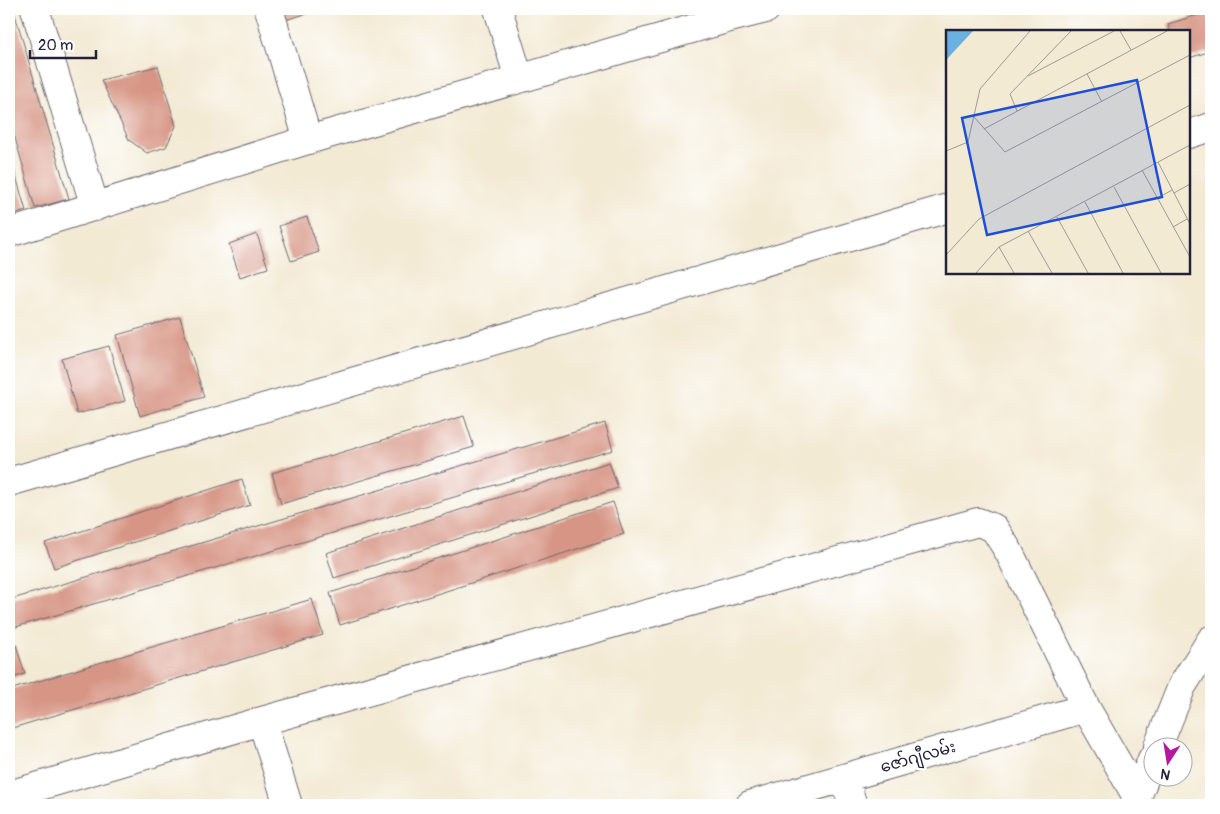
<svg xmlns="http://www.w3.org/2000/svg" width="1220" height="814" font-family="Pangolin,'Noto Sans Myanmar',sans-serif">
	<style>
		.building { fill: #d79685 }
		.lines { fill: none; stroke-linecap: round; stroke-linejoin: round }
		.minor-casing { stroke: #6b6871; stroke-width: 30 }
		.minor { stroke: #fff; stroke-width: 28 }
		.labels { text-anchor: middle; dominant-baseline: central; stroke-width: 5; stroke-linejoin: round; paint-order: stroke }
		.street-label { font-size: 16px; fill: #22223b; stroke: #fff }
		.inset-road { fill: none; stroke: #9f9a97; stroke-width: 1 }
		.view { fill: #1d4ed8; fill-opacity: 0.15; stroke: #1d4ed8; stroke-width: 2.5 }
		.inset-edge { fill: none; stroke: #22223b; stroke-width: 2.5 }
	</style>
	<rect width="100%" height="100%" fill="#fff"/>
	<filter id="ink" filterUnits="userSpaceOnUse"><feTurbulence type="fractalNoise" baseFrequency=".02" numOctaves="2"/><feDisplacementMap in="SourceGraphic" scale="10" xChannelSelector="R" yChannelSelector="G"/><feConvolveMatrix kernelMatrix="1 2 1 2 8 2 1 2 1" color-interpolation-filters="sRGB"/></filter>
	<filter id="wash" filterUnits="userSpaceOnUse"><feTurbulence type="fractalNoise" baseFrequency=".0096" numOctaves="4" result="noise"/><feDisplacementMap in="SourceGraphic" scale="20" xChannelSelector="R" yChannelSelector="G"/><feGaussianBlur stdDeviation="1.12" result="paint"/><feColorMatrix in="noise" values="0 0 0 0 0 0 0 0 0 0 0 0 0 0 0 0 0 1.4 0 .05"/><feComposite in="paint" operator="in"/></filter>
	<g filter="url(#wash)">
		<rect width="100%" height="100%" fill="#f3ead4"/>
		<g id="blocks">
			<!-- building -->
			<path class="building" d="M282 9H322L285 20Z
				M14 11 69 199 35 208 9 117V12Z
				M1211 11V51L1189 58V31H1170L1168 24Z
				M158 66 176 126 166 147 147 153 129 140 101 80Z
				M9 152 26 211 9 216Z
				M307 217 319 252 291 261 279 226Z
				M257 234 268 268 240 277 229 244Z
				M180 317 204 397 140 416 117 335Z
				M109 346 125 401 77 414 62 359Z
				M464 416 474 447 281 504 272 473Z
				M605 423 613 450 9 629V600Z
				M609 462 618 488 334 578 326 553Z
				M242 479 250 505 54 568 45 543Z
				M613 502 624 534 340 625 330 593Z
				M312 599 323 635 9 729V690Z
				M16 645 25 674 9 679V647Z"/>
		</g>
	</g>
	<g filter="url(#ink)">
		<use href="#blocks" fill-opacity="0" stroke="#6b6871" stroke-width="1"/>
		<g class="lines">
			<defs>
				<path id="minor" d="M35 9 95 207
					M269 9 308 140
					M498 9 519 79
					M1189 134 1211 127
					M9 233 308 140 726 19 766 9
					M9 482 853 236 948 208
					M262 721 288 805
					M1158 746 1182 686 1211 640
					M844 778 853 805
					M9 795 262 721 978 522 994 528 1009 552 1086 708 1137 797
					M750 805 1086 708
					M1134 805 1152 759"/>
			</defs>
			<!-- minor casing -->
			<use href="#minor" class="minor-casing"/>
			<!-- minor -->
			<use href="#minor" class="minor"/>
		</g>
	</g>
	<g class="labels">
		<!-- street labels -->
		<g class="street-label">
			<text transform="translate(918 757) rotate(-16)">ဇော်ဂျီလမ်း</text>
		</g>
	</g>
	<!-- overview -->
	<g transform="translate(946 30)">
		<rect width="244" height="244" fill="#f3ead4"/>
		<path d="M0 1H27L0 30Z" fill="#6ab1e0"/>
		<path class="inset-road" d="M174 1 185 20M141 44 156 72M82 46 168 1M71 81 64 64 125 1M28 87 59 122 244 25M38 99 221 1M0 121 22 112 34 59 84 1M212 132 244 194M196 140 244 227M168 157 215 243M228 163 244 154M212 168 226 160M139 172 177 243M111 187 142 243M227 197 241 189M82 201 106 243M53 217 68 243M0 225 33 189 244 75M30 243 53 217 244 115"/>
		<path class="view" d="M191 50 216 167 41 205 16 88Z"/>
		<rect width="244" height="244" class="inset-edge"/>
	</g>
	<!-- margin -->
	<rect width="1220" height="814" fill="none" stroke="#fff" stroke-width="30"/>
	<!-- north arrow -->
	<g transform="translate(1168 762) rotate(192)"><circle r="24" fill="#ffffff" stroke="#a7a7b1"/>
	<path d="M0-4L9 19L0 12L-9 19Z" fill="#b5179e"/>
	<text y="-8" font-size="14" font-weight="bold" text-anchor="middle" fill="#22223b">N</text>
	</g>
	<!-- scale -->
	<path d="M30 50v8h66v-8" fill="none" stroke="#22223b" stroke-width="2.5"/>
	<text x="38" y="50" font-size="15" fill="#22223b" stroke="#ffffff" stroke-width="4" paint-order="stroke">20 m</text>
</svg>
